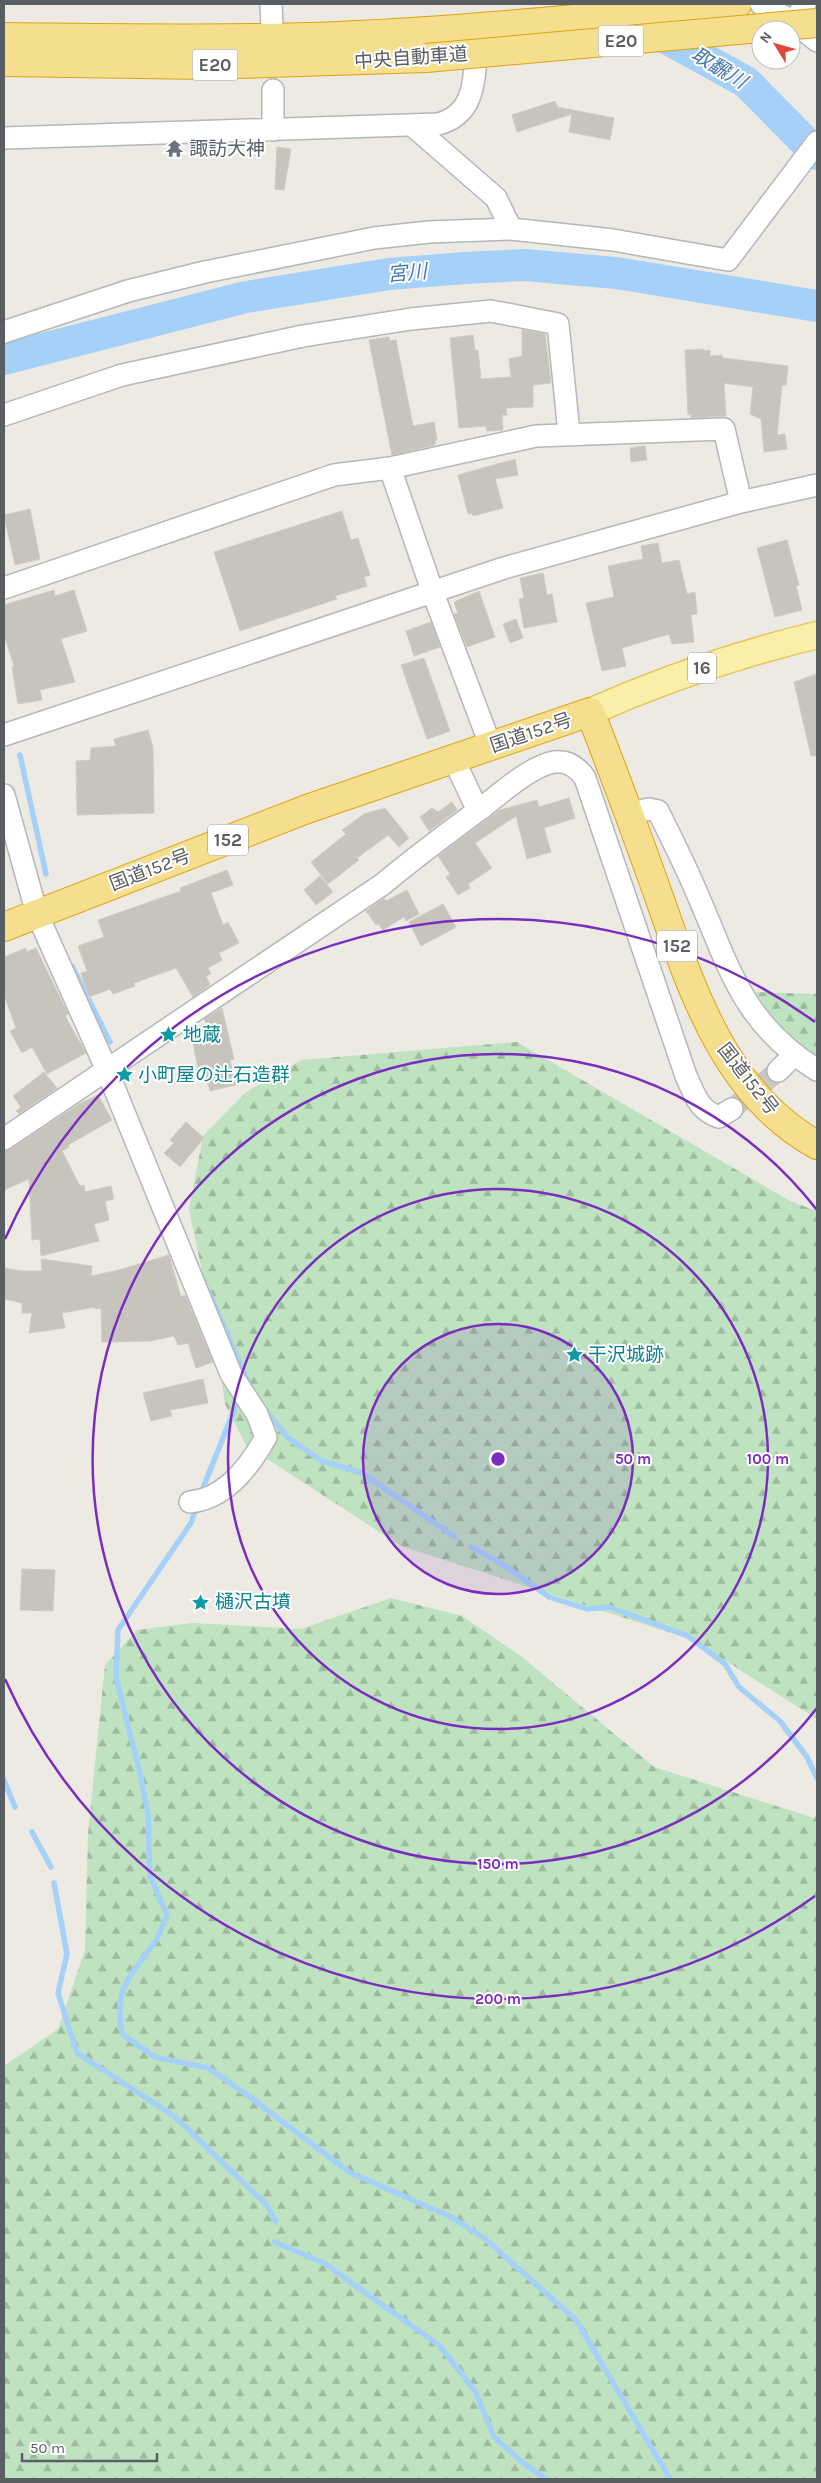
<svg xmlns="http://www.w3.org/2000/svg" width="821" height="2483" font-family="Karla,'Noto Sans JP',sans-serif">
	<style>
		.forest { fill: url(#forest-firs) }
		.lines { fill: none; stroke-linecap: round; stroke-linejoin: round }
		.stream { stroke: #a5d1f9; stroke-width: 5.5 }
		.river { stroke: #a5d1f9; stroke-width: 32 }
		.building { fill: #c7c4be; stroke: #d0ccc0 }
		.minor-tunnel { stroke: #c8c7c2; stroke-width: 21; stroke-dasharray: 21 11; stroke-linecap: butt }
		.minor-casing { stroke: #b4b7bb; stroke-width: 24 }
		.major-casing { stroke: #e7c55f; stroke-width: 29 }
		.highway-casing { stroke: #dea40f; stroke-width: 30 }
		.minor { stroke: #fff; stroke-width: 21 }
		.major { stroke: #f9efa9; stroke-width: 26 }
		.highway { stroke: #f5df8f; stroke-width: 28 }
		.highway-bridge-casing { stroke: #dea40f; stroke-width: 30; stroke-linecap: butt }
		.highway-bridge { stroke: #f5df8f; stroke-width: 28 }
		.ring { fill: none; stroke: #7b2cbf; stroke-width: 2.5 }
		.labels { text-anchor: middle; dominant-baseline: central; stroke-width: 4; stroke-linejoin: round; paint-order: stroke }
		.shield { fill: #fff; stroke: #8c8e90; stroke-width: 1 }
		.shield-label { font-size: 18px; font-weight: bold; fill: #5a5d61 }
		.street-label { font-size: 19px; fill: #5a5d61; stroke: #fff }
		.worship-label { font-size: 19px; fill: #5b616d; stroke: #fff; text-anchor: start }
		.culture-label { font-size: 19px; fill: #0d838f; stroke: #fff; text-anchor: start }
		.water-label { font-size: 20px; font-style: italic; fill: #4778b2; stroke: #fff }
		.centre { fill: #7b2cbf; stroke: #fff; stroke-width: 2.5 }
		.ring-label { font-size: 15px; text-anchor: middle; font-weight: bold; fill: #7b2cbf; stroke: #fff; stroke-width: 4; stroke-linejoin: round; paint-order: stroke }
	</style>
	<defs>
		<pattern id="forest-firs" width="22" height="20" patternUnits="userSpaceOnUse" patternTransform="scale(1.25)"><rect width="22" height="20" fill="#bfe2c0"/><path d="M5 1l3.5 6h-7zM16 11l3.5 6h-7z" fill="#9eba9f"/></pattern>
	</defs>
	<rect width="100%" height="100%" fill="#eceae2"/>
	<!-- forest -->
	<path class="forest" d="M756 992 817 994V1058L810 1054 770 1016Z
		M517 1042 790 1201 817 1211V1719L693 1640 401 1546 246 1445 225 1404 214 1327 189 1210 203 1136 246 1092 302 1060Z
		M391 1598 462 1616 522 1657 654 1767 814 1818 817 1814V2479H4V2066L58 2029 85 1950 88 1834 105 1665 137 1630 192 1623 301 1629Z"/>
	<g class="lines">
		<!-- stream -->
		<path class="stream" d="M20 755 46 874
			M72 966 110 1042
			M208 1290 249 1384
			M266 1411 288 1438 322 1461 362 1473 455 1537
			M201 1493 239 1398
			M197 1505 191 1523 118 1630 116 1677 140 1773 148 1814 150 1876 167 1915C163 1924 160 1935 154 1943 129 1980 114 1985 122 2034L155 2057 208 2068 246 2094 349 2172 451 2217 484 2238 576 2320 670 2479
			M471 1547 504 1565 549 1597 587 1609 609 1607 688 1636 725 1664 739 1687 780 1721 807 1757 817 1778
			M4 1780 15 1807
			M32 1832 51 1867
			M54 1883 67 1954 58 1993 77 2053 174 2116 267 2205 276 2222
			M274 2242 324 2263 440 2346 475 2391 494 2437 522 2462 546 2479"/>
		<!-- river -->
		<path class="river" d="M646 27 746 82 817 154
			M4 359 246 297 389 274 465 268 525 265 616 273 817 306"/>
	</g>
	<!-- building -->
	<path class="building" d="M555 101 557 107 614 118 610 140 569 132 572 114 517 132 512 115Z
		M277 147 291 149 284 190 275 189Z
		M522 330 545 334 551 383 533 385V407L506 408 507 415H502L503 430 487 431 486 426 459 428 450 338 473 335 475 350H478L481 379 511 377 509 359 522 356Z
		M389 337 390 341 396 340 413 426 434 422 437 440H435V445L392 455 369 340Z
		M704 349V351L710 350V356L722 355 723 358 788 366 786 385H782L777 435 785 434 787 449 764 452 761 419 750 414 753 387 724 383 726 416 691 418V414L688 415 685 350Z
		M645 446 647 460 631 462 630 448Z
		M515 459 518 475 495 479 503 508 473 516 472 513 468 514 458 475Z
		M30 509 40 559 15 565 4 515Z
		M342 511 351 540 358 538 370 575 364 577 367 586 335 596 337 599 240 631 214 552Z
		M787 540 799 585 796 586 802 610 775 617 757 548Z
		M658 543 662 563 679 560 687 594 695 592 697 614 691 615 694 642 672 644 669 634 622 648 626 666 602 671 586 603 614 597 608 566 643 559 641 546Z
		M543 573 547 595 552 594 557 622 524 628 519 599 524 598 520 578Z
		M54 590 55 596 74 590 87 631 61 639 75 682 40 690 42 700 18 704 12 667 14 666 4 635V605Z
		M479 591 495 637 467 647 454 614 458 613 454 602Z
		M516 619 523 638 510 643 503 624Z
		M431 622 440 647 414 656 406 631Z
		M424 658 450 731 427 739 401 665Z
		M817 674V756H811L794 682Z
		M148 730 153 747 154 813 77 815 76 761 90 760 91 748 116 746 114 739Z
		M569 798 575 818 544 828 551 852 527 859 516 816 475 843 492 868 468 884 470 888 458 895 446 877 450 874 438 856 500 810 537 800 539 807Z
		M452 802 457 810 429 831 420 817 432 808 438 812Z
		M385 808 409 838 399 847 388 835 357 858 359 860 328 884 311 862 346 834 342 830 364 814Z
		M227 870 233 885 211 893 223 925 228 922 239 943 219 953 222 960 208 968 211 974 206 976 210 985 193 997 176 968 134 983 135 986 113 994 110 989 89 997 81 973 87 971 78 946 104 937 98 920 181 891 180 888Z
		M320 876 333 892 316 905 304 890Z
		M407 890 419 914 406 921 404 917 383 930 378 924 376 925 366 911 384 898 386 901Z
		M443 904 456 927 421 946 409 922Z
		M26 948 27 952 36 948 68 1014 65 1016 86 1053 47 1074 32 1047 22 1053 10 1031 16 1028 4 995V957Z
		M222 1008 234 1059 230 1060 236 1085 210 1091 204 1067 198 1068 190 1029 207 1024 204 1019Z
		M44 1072 57 1088 19 1114 16 1111 21 1107 13 1096Z
		M98 1095 112 1120 68 1145 69 1147 62 1151 80 1186 84 1185 85 1192 111 1186 114 1199 105 1201 109 1220 94 1224 99 1241 41 1256 40 1239 32 1240 29 1179 4 1190V1151L11 1149 79 1104Z
		M186 1122 204 1138 180 1167 164 1153 174 1143 170 1140Z
		M169 1255 181 1297 185 1295 213 1362 196 1368 188 1343 178 1345 174 1336 150 1341 102 1342 101 1308 95 1309V1307L62 1313 65 1328 29 1333 32 1313H22V1303L4 1299V1268L23 1271H42L41 1259 92 1266 91 1276 119 1270Z
		M203 1379 208 1403 170 1410 172 1416 151 1421 143 1393Z
		M22 1569 55 1570 53 1611 20 1610Z"/>
	<g class="lines">
		<!-- minor-tunnel -->
		<path class="minor-tunnel" d="M732 1109 778 1071"/>
		<defs>
			<path id="minor" d="M271 4 272 27
				M761 4 794 22 817 41
				M794 22 805 4
				M413 126 496 198 511 229
				M273 130V90
				M4 138 438 124C478 114 474 74 477 40
				M4 332 128 291 205 272 374 238 429 232 511 229 613 240 728 260 817 142
				M4 415 122 375 303 336 411 319 491 311 558 324 569 433
				M390 468 433 593 491 747
				M4 588 334 475 390 468 536 436 724 429 741 502
				M4 735 504 568 741 502 817 485
				M454 760 478 811
				M4 795 37 914 106 1068 231 1374 257 1414 266 1437C250 1466 225 1499 190 1502
				M629 814 649 809 658 811C670 835 682 859 693 884 728 962 739 1021 817 1070
				M778 1071 794 1055
				M4 1139 383 884C415 857 449 832 483 807 501 793 531 766 554 762 568 760 578 768 585 778L686 1076C695 1095 698 1110 719 1117L732 1109"/>
			<path id="major" d="M590 712C664 679 739 654 817 635"/>
			<path id="highway" d="M4 37C116 38 227 40 339 36 472 30 605 16 737 4
				M4 62 207 65 426 58
				M4 927 307 809 590 712C612 768 633 824 653 880 688 977 720 1092 817 1145"/>
		</defs>
		<!-- minor casing -->
		<use href="#minor" class="minor-casing"/>
		<!-- major casing -->
		<use href="#major" class="major-casing"/>
		<!-- highway casing -->
		<use href="#highway" class="highway-casing"/>
		<!-- minor -->
		<use href="#minor" class="minor"/>
		<!-- major -->
		<use href="#major" class="major"/>
		<!-- highway -->
		<use href="#highway" class="highway"/>
		<defs>
			<path id="highway-bridge" d="M426 58 817 23"/>
		</defs>
		<!-- highway-bridge casing -->
		<use href="#highway-bridge" class="highway-bridge-casing"/>
		<!-- highway-bridge -->
		<use href="#highway-bridge" class="highway-bridge"/>
	</g>
	<!-- distance rings -->
	<circle cx="498" cy="1459" r="135" fill="#7b2cbf" fill-opacity=".12"/>
	<g class="ring">
		<circle cx="498" cy="1459" r="135"/>
		<circle cx="498" cy="1459" r="270"/>
		<path d="M817 1708A405 405 0 1 1 817 1210"/>
		<path d="M815 1896A540 540 0 0 1 5 1679M5 1239A540 540 0 0 1 815 1022"/>
	</g>
	<!-- icons -->
	<defs>
		<symbol id="temple-bare" viewBox="-9 -9 18 18"><path d="M0-6L5-2H3V0L6.5 2.5H4V6H1.5V3h-3V6H-4V2.5H-6.5L-3 0V-2H-5Z" fill="#6b7280" stroke="#fff" stroke-width="2.5" paint-order="stroke"/></symbol>
		<symbol id="sight-bare" viewBox="-9 -9 18 18"><path d="M0-6L1.8-2.2L6-1.7L2.9 1.2L3.7 5.4L0 3.3L-3.7 5.4L-2.9 1.2L-6-1.7L-1.8-2.2Z" fill="#0f9aa8" stroke="#fff" stroke-width="2.5" paint-order="stroke"/></symbol>
	</defs>
	<g fill-rule="evenodd">
		<use href="#temple-bare" x="162" y="136" width="25" height="25"/>
		<use href="#sight-bare" x="156" y="1022" width="25" height="25"/>
		<use href="#sight-bare" x="112" y="1062" width="25" height="25"/>
		<use href="#sight-bare" x="562" y="1342" width="25" height="25"/>
		<use href="#sight-bare" x="188" y="1590" width="25" height="25"/>
	</g>
	<g class="labels">
		<!-- shield labels -->
		<g class="shield">
			<rect x="598.5" y="25.5" width="45" height="31" rx="4"/>
			<rect x="192.5" y="49.5" width="45" height="31" rx="4"/>
			<rect x="688" y="652.5" width="28" height="31" rx="4"/>
			<rect x="208" y="824.5" width="40" height="31" rx="4"/>
			<rect x="657" y="930.5" width="40" height="31" rx="4"/>
		</g>
		<g class="shield-label">
			<text x="621" y="41">E20</text>
			<text x="215" y="65">E20</text>
			<text x="702" y="668">16</text>
			<text x="228" y="840">152</text>
			<text x="677" y="946">152</text>
		</g>
		<!-- street labels -->
		<g class="street-label">
			<text transform="translate(411 58) rotate(-4)">中央自動車道</text>
			<text transform="translate(531 733) rotate(-19)">国道152号</text>
			<text transform="translate(150 870) rotate(-21)">国道152号</text>
			<text transform="translate(748 1079) rotate(52)">国道152号</text>
		</g>
		<!-- worship labels -->
		<g class="worship-label">
			<text x="189" y="149">諏訪大神</text>
		</g>
		<!-- culture labels -->
		<g class="culture-label">
			<text x="183" y="1035">地蔵</text>
			<text x="138" y="1075">小町屋の辻石造群</text>
			<text x="588" y="1355">干沢城跡</text>
			<text x="215" y="1602">樋沢古墳</text>
		</g>
		<!-- water labels -->
		<g class="water-label">
			<text transform="translate(719 68) rotate(31)">取飜川</text>
			<text transform="translate(407 273) rotate(-5)">宮川</text>
		</g>
	</g>
	<circle cx="498" cy="1459" r="8" class="centre"/>
	<g class="ring-label">
		<text x="633" y="1464">50 m</text>
		<text x="768" y="1464">100 m</text>
		<text x="498" y="1869">150 m</text>
		<text x="498" y="2004">200 m</text>
	</g>
	<!-- border -->
	<rect width="821" height="2483" fill="none" stroke="#5a5d61" stroke-width="10"/>
	<!-- north arrow -->
	<g transform="translate(776 45) rotate(307)"><circle r="24" fill="#ffffff" stroke="#bdbec0"/>
	<path d="M0-4L9 19L0 12L-9 19Z" fill="#dd4937"/>
	<text y="-8" font-size="14" font-weight="bold" text-anchor="middle" fill="#5a5d61">N</text>
	</g>
	<!-- scale -->
	<path d="M22 2453v8h135v-8" fill="none" stroke="#5a5d61" stroke-width="2.5"/>
	<text x="30" y="2453" font-size="15" fill="#5a5d61" stroke="#ffffff" stroke-width="4" paint-order="stroke">50 m</text>
</svg>
